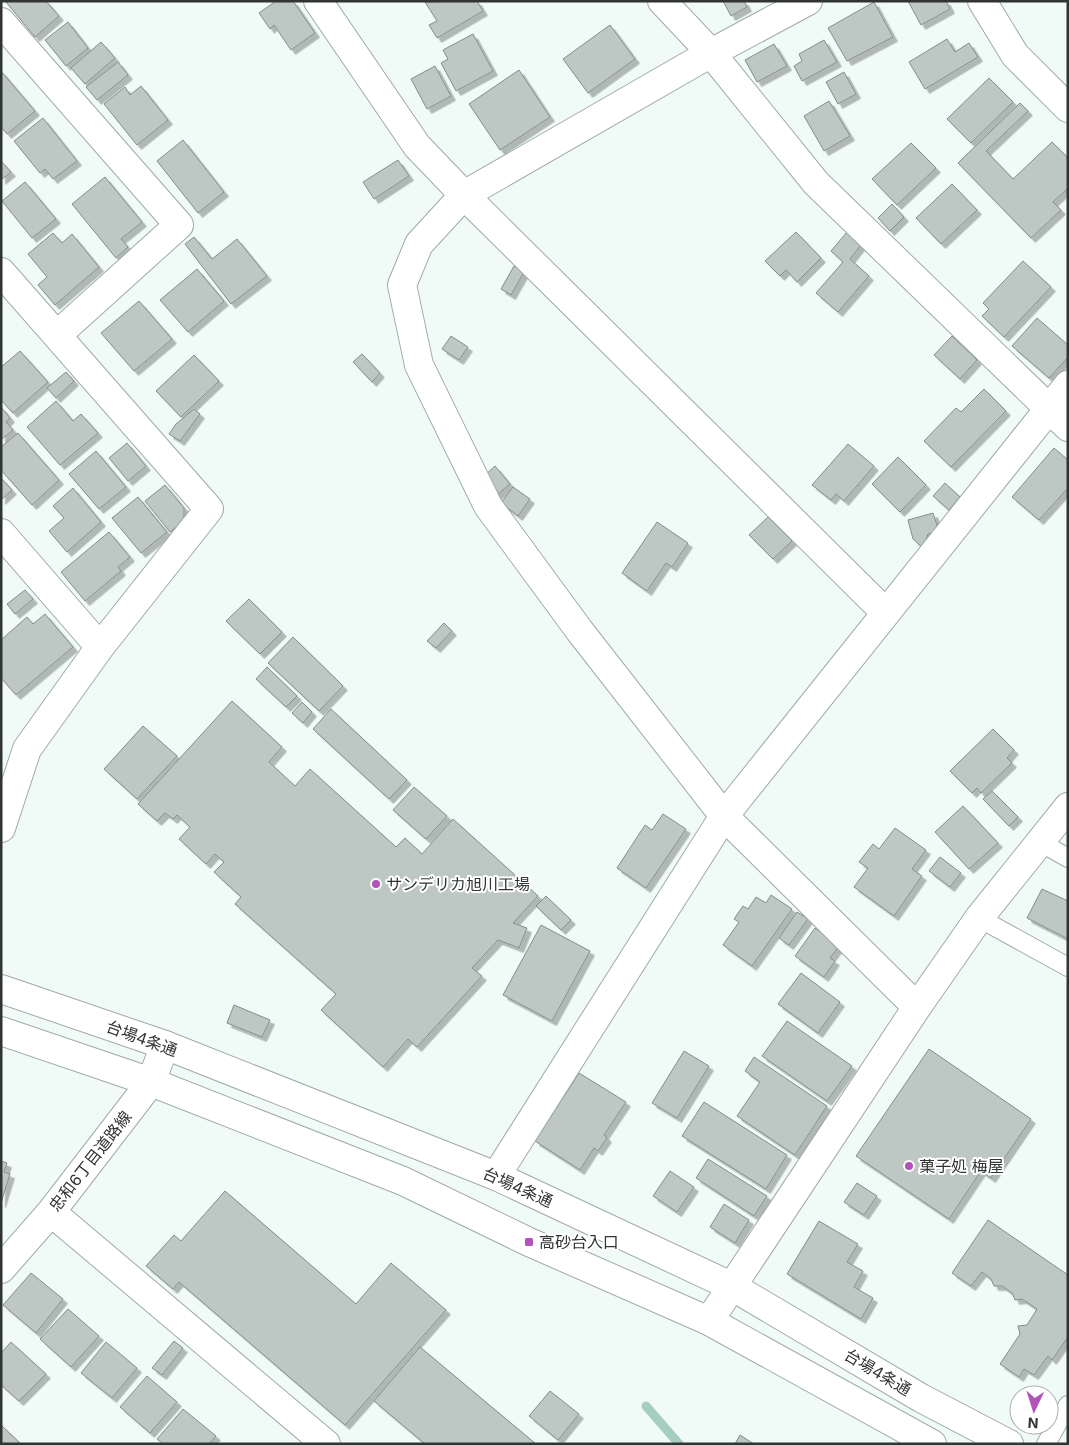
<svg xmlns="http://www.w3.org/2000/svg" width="1069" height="1445" font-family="Inter,'Noto Sans JP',sans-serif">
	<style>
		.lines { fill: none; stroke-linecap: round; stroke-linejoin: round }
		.stream { stroke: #a5cdc0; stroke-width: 9 }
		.building { fill: #bdc7c4; stroke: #838d8a; filter: url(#shadow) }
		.service-casing { stroke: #a0aaa7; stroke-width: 20 }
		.minor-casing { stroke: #a0aaa7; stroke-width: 30 }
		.trunk-casing { stroke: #a0aaa7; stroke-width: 30 }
		.service { stroke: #fff; stroke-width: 18 }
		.minor { stroke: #fff; stroke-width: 28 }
		.trunk { stroke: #fff; stroke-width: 28 }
		.poi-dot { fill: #b252ba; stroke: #fff; stroke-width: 2 }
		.labels { text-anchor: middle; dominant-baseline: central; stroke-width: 4; stroke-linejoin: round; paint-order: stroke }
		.poi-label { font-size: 16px; fill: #303432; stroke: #fff; text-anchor: start }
		.street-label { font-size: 16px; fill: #303432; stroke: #fff }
	</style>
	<defs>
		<filter id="shadow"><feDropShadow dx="4.5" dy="4.5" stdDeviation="0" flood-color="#0004"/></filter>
	</defs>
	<rect width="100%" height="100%" fill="#f0fbf7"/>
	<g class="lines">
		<!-- stream -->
		<path class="stream" d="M646 1406 679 1444"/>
	</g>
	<!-- building -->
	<path class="building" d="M7 1H46L59 16 35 37 6 2Z
		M276 1H293L315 33 291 50 274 25 270 29 259 13Z
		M477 1 483 11 437 38 429 25 437 21 425 2Z
		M723 1H744L747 7 731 16Z
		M908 1H946L950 9 921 25Z
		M874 2 893 37 847 61 828 28Z
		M68 22 88 48 66 66 45 40Z
		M610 25 635 59 588 93 563 59Z
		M473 34 493 71 456 91 441 63 448 59 443 50Z
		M947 39 955 52 969 43 978 57 925 89 909 62Z
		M824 40 837 62 802 81 794 66 802 61 799 54Z
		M101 42 115 58 85 84 71 68Z
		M774 44 787 66 757 82 745 60Z
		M118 62 128 75 97 100 86 87Z
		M435 66 451 96 427 109 411 79Z
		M519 70 550 117 500 150 469 104Z
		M1 71 35 111 7 134 1 127Z
		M844 72 856 94 838 104 826 82Z
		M989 78 1013 102 971 143 947 119Z
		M141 86 168 120 137 145 104 104 125 87 130 95Z
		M829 101 850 136 824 151 804 116Z
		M1020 103 1028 111 986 151 1013 179 1052 142 1068 158V188L1053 202 1061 210 1031 238 958 163Z
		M43 118 77 161 53 179 45 169 40 173 14 141Z
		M183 140 224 192 198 213 157 161Z
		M911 143 936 168 897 205 872 179Z
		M398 160 409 176 374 199 363 182Z
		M1 161 11 172 1 180Z
		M105 177 142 222 121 239 128 247 116 258 72 204Z
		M25 182 56 219 32 238 2 201Z
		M952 184 977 210 941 244 916 218Z
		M892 204 904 217 890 231 878 218Z
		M796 232 821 258 797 282 786 270 780 276 765 261Z
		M847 232 861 245 850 259 869 276 838 312 816 293 843 262 831 251Z
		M53 233 62 243 72 234 99 267 55 305 38 285 47 277 28 254Z
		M194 237 212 259 237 239 267 276 231 304 185 244Z
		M1023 261 1051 287 1004 337 982 316 989 309 983 303Z
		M514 266 524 272 511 295 501 289Z
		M197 269 224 301 188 332 160 300Z
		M139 301 172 339 134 371 101 333Z
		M1037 318 1068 345V357L1049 378 1012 346Z
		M451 336 468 347 459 360 442 349Z
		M952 336 977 360 960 379 934 355Z
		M20 351 48 382 13 413 1 400V367Z
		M362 354 380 373 372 382 353 362Z
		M194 355 219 381 181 417 156 391Z
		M66 372 74 381 56 398 47 388Z
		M984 389 1006 411 951 467 924 441 956 408 961 412Z
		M56 401 73 421 81 414 98 433 60 465 27 427Z
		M1 407 10 418 6 422 13 430 1 440Z
		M194 409 200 414 180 441 169 434 176 424Z
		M18 433 59 480 32 505 1 470V447Z
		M127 443 146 466 128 481 109 458Z
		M848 444 874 466 844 501 836 494 831 500 812 485Z
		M1054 448 1068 460V488L1039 520 1012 497Z
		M96 451 126 487 99 509 69 474Z
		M898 457 926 485 900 512 872 484Z
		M495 466 510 484 497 495 483 477Z
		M1 478 12 490 1 500Z
		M945 483 960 497 949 510 933 496Z
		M165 485 184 508V521L170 532 145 501Z
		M513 487 530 499 518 516 501 503Z
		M73 488 101 522 67 552 49 531 64 518 53 506Z
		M138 497 167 532 141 553 112 518Z
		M933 513 939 531 928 534 923 548 913 539 908 520Z
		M768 517 792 541 773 559 749 535Z
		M657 522 688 543 672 567 666 563 647 591 622 573Z
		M109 532 130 557 118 567 121 571 85 601 61 572Z
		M25 590 33 599 15 614 7 604Z
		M249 599 282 632 260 654 226 621Z
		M45 614 73 647 16 695 1 678V640L27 617 33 624Z
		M444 623 452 631 436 648 427 641Z
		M293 637 343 686 319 711 268 663Z
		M267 667 297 696 286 707 256 679Z
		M232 701 282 747 269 762 295 786 310 769 396 847 405 838 422 854 453 819 538 896 513 923 527 928 519 948 498 940 472 968 482 976 417 1047 408 1039 383 1067 321 1010 336 994 235 904 241 897 214 872 224 862 215 854 206 864 179 839 190 827 177 815 173 819 165 813 157 821 138 804Z
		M302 702 312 712 303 723 292 713Z
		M331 709 407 780 389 799 313 729Z
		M143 726 177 756 137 799 104 769Z
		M993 729 1014 750 1007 758 1012 763 981 793 977 788 972 793 950 771Z
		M414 787 447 816 426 839 393 810Z
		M992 791 1018 817 1009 826 983 799Z
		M963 806 998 843 969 869 935 832Z
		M663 814 686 829 646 888 617 868 645 825 652 830Z
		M895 828 926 850 912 869 922 876 894 916 854 887 868 868 859 862 873 844 879 849Z
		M940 857 961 873 950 887 929 871Z
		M1042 889 1068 901V939L1027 918Z
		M771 895 792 909 752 966 723 945 739 922 734 919 743 906 748 909 756 897 766 903Z
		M546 896 571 920 561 930 536 906Z
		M797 912 808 919 789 945 779 938Z
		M541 925 590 951 552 1021 503 995Z
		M815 928 840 945 830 958 835 961 824 977 795 956Z
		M801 973 840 1002 818 1033 778 1004Z
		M234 1005 270 1020 262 1037 227 1023Z
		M787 1021 852 1066 827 1101 762 1056Z
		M929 1049 1031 1119 991 1178 981 1171 949 1219 856 1156Z
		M684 1051 709 1066 677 1118 652 1103Z
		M754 1057 827 1106 795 1155 737 1116 760 1082 745 1071Z
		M579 1073 626 1102 604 1135 607 1138 598 1151 594 1148 580 1170 535 1141Z
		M704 1102 787 1155 766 1189 682 1136Z
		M708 1159 767 1196 754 1216 696 1178Z
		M1 1161 7 1163 4 1172 10 1174 1 1203Z
		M670 1171 694 1187 677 1212 653 1196Z
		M857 1183 877 1196 864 1215 844 1202Z
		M225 1191 356 1304 391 1263 446 1310 345 1425 179 1282 173 1289 146 1266 174 1235 181 1241Z
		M724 1204 749 1220 735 1243 710 1227Z
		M988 1220 1068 1275V1337L1052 1360 1048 1356 1034 1375 1024 1369 1019 1377 1000 1364 1020 1334 1018 1326 1027 1325 1037 1309 1022 1299 1015 1300 1012 1293 1002 1286H994L991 1279 982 1272 971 1286 952 1273Z
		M819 1221 858 1244 847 1262 863 1271 854 1287 873 1298 861 1319 787 1274Z
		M31 1273 63 1299 36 1333 3 1305Z
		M68 1309 99 1336 71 1367 40 1339Z
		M174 1341 183 1348 162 1375 152 1368Z
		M11 1342 46 1374 19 1401 1 1385V1353Z
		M106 1342 137 1368 112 1398 81 1373Z
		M420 1347 536 1444H425L374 1401Z
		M147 1376 177 1402 150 1433 120 1407Z
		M550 1391 579 1414 558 1440 529 1416Z
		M183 1409 216 1436 209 1444H163L157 1439Z
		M1 1425 21 1444H1Z
		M740 1435 754 1444H735Z"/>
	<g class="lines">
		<defs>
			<path id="service" d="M1040 842 1068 858
				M979 918 1068 967
				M1046 1444 1068 1405"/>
			<path id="minor" d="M318 1 417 146 464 195 886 613
				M662 1 711 53 816 183 1068 427
				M808 1 711 53 464 195 419 244 402 285 419 365 488 506 579 630 724 816 917 1007
				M982 1 1015 55 1068 108
				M1 22 179 225 57 335
				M1 272 209 509 100 647 27 749 1 828
				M1 533 100 647
				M496 1176 724 816 1068 385
				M51 1212 326 1444
				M1 1269 51 1212 151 1082 165 1045
				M709 1321 917 1007 979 918 1068 807"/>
			<path id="trunk" d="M1 989 165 1045 496 1176 733 1287 921 1398 1009 1444
				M1 1031 151 1082 403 1181 529 1242 709 1321 932 1444"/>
		</defs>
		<!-- service casing -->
		<use href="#service" class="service-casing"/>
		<!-- minor casing -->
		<use href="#minor" class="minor-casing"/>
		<!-- trunk casing -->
		<use href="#trunk" class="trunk-casing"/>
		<!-- service -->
		<use href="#service" class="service"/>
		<!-- minor -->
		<use href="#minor" class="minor"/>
		<!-- trunk -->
		<use href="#trunk" class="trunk"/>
	</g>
	<!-- markers -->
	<g class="poi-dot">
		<circle cx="376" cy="884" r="5"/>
		<circle cx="909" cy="1166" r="5"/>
		<rect x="524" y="1237" width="10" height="10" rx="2.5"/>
	</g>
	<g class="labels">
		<!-- poi labels -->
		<g class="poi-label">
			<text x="386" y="884">サンデリカ旭川工場</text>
			<text x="919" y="1166">菓子処 梅屋</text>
			<text x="539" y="1242">高砂台入口</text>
		</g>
		<!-- street labels -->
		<g class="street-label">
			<text transform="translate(142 1038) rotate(20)">台場4条通</text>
			<text transform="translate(90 1161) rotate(-52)">忠和6丁目道路線</text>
			<text transform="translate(518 1187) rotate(24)">台場4条通</text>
			<text transform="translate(878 1372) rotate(31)">台場4条通</text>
		</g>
	</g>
	<!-- border -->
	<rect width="1069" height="1445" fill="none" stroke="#303432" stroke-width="5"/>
	<!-- north arrow -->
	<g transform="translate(1034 1410) rotate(184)"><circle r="24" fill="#ffffff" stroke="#acaead"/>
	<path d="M0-4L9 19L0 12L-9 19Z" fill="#b252ba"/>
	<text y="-8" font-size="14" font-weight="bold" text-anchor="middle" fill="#303432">N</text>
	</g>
</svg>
